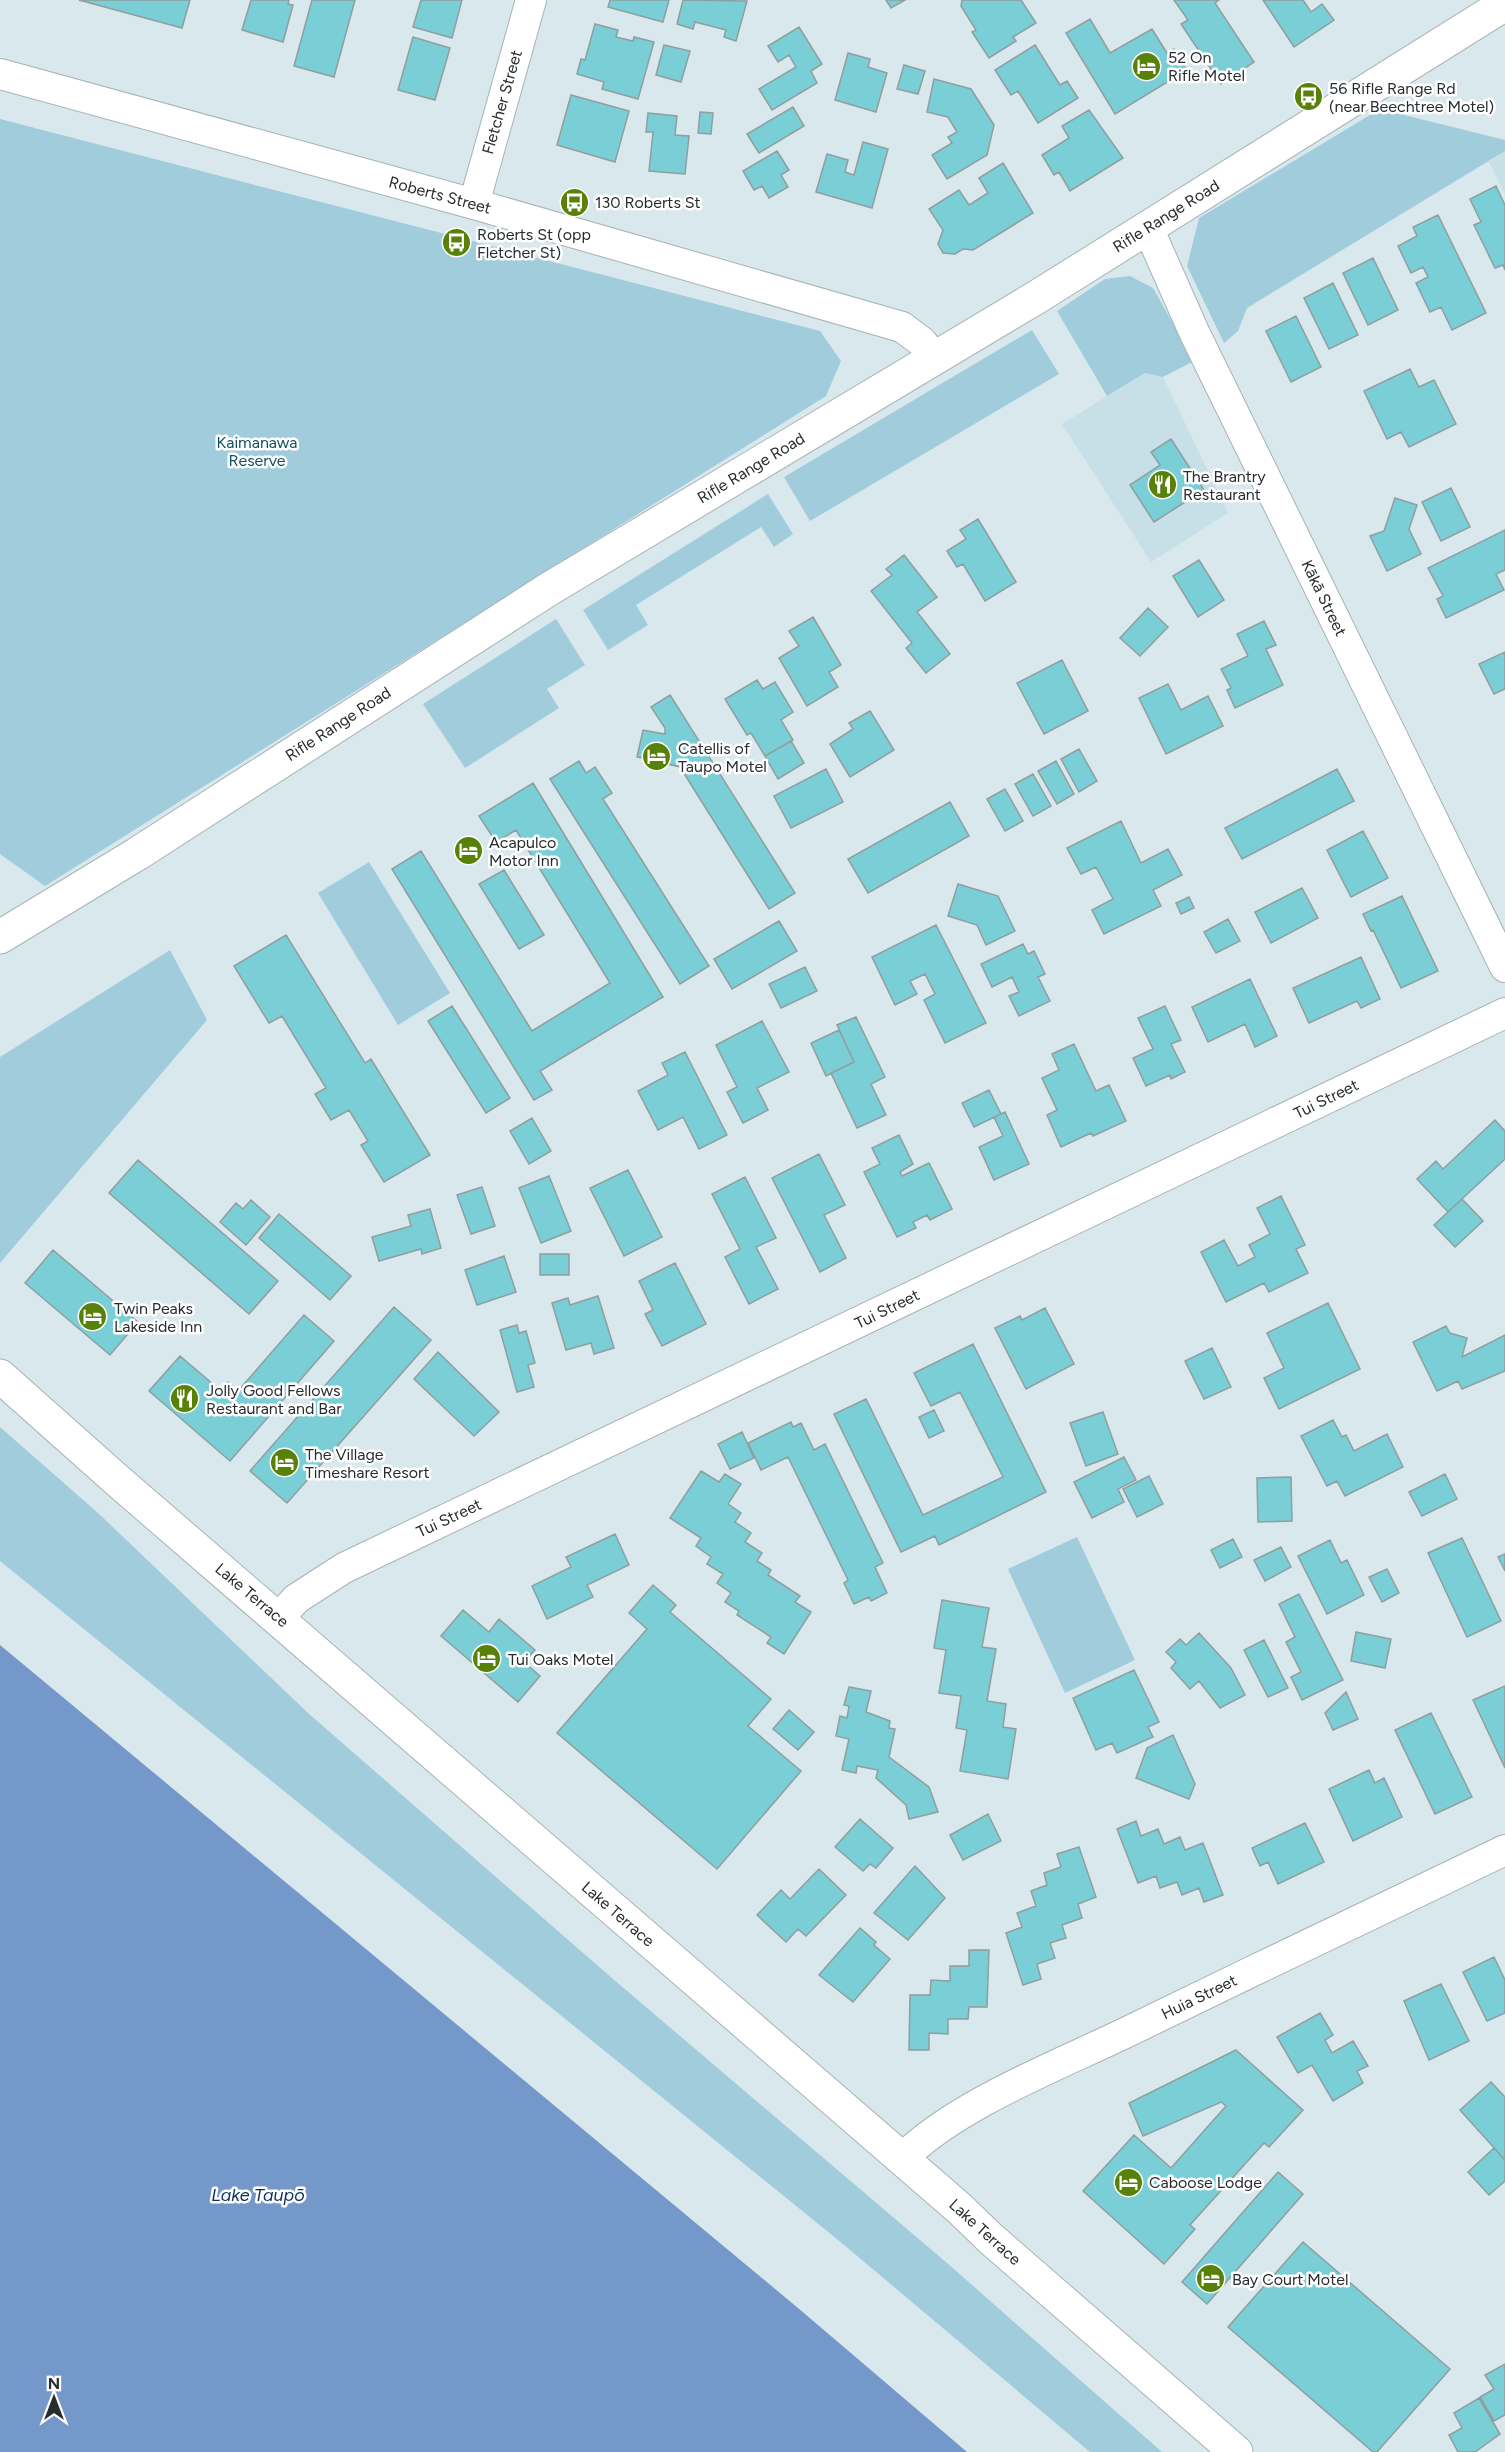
<svg xmlns="http://www.w3.org/2000/svg" width="1505" height="2452" font-family="Figtree,sans-serif">
	<style>
		.built { fill: #c7dfe7 }
		.green { fill: #a0ccdb }
		.water { fill: #7498c9 }
		.building { fill: #7acfd6; stroke: #8f9e9f; stroke-width: 1.5 }
		.lines { fill: none; stroke-linecap: round; stroke-linejoin: round }
		.street-casing { stroke: #a5b3b8; stroke-width: 32 }
		.secondary-casing { stroke: #a5b3b8; stroke-width: 35 }
		.street { stroke: #fff; stroke-width: 30 }
		.secondary { stroke: #fff; stroke-width: 33 }
		.labels { text-anchor: middle; dominant-baseline: central; stroke-width: 5; stroke-linejoin: round; paint-order: stroke }
		.poi-label { font-size: 16px; fill: #272c2e; stroke: #fff; text-anchor: start }
		.street-label { font-size: 16px; fill: #272c2e; stroke: #fff }
		.park-label { font-size: 16px; fill: #0e5162; stroke: #fff }
		.water-label { font-size: 18px; font-style: italic; fill: #0c305d; stroke: #fff }
	</style>
	<rect width="100%" height="100%" fill="#d9e8ed"/>
	<!-- built -->
	<path class="built" d="M1505 151V194L1489 162Z
		M1145 373 1163 377 1228 513 1151 562 1062 424Z"/>
	<!-- green -->
	<path class="green" d="M1380 109 1505 140V151L1247 308 1238 331 1224 343 1187 266 1199 218Z
		M0 119 820 331 841 361 826 396 45 886 0 854Z
		M1130 276 1153 288 1194 361 1163 377 1145 373 1107 396 1057 311 1105 279Z
		M1032 330 1059 374 810 521 784 477Z
		M768 494 793 534 774 547 761 527 636 605 648 625 608 650 583 610Z
		M556 619 585 665 547 689 559 708 465 768 423 704Z
		M369 862 450 993 398 1025 318 893Z
		M170 950 207 1020 0 1263V1057Z
		M0 1427 98 1513 308 1713 613 1979 947 2263 1162 2452H1090L843 2244 0 1561Z
		M1077 1537 1135 1660 1065 1693 1008 1569Z"/>
	<!-- water -->
	<path class="water" d="M0 1645 798 2308 967 2452H0Z"/>
	<!-- building -->
	<path class="building" d="M79 0H190L182 28Z
		M251 0H289L288 4 293 5 283 42 242 30Z
		M312 0H355L334 77 294 66Z
		M421 0H462L452 38 413 27Z
		M610 0H669L663 22 608 7Z
		M683 0 747 1 736 41 724 37 726 30 695 22 693 29 677 24Z
		M886 0H905L891 8Z
		M962 0H1021L1036 23 1013 37 1016 41 989 58 972 32 976 30 961 6Z
		M1174 0H1219L1215 3 1254 62 1221 84 1181 24 1188 20Z
		M1263 0H1303L1311 12 1322 4 1334 20 1294 47Z
		M1090 19 1110 53 1152 29 1167 53 1174 49 1187 70 1115 114 1066 33Z
		M595 24 618 30 616 37 633 41 634 37 654 42 638 99 602 89 604 82 577 74 581 59 585 60Z
		M799 27 822 64 811 71 817 83 772 110 759 89 796 67 789 55 778 62 768 46Z
		M413 37 450 48 435 100 398 90Z
		M664 45 690 51 681 82 656 75Z
		M1035 45 1060 85 1067 81 1078 98 1038 123 1018 91 1011 95 995 70Z
		M848 53 870 59 868 67 887 73 876 112 835 100Z
		M904 65 925 71 918 94 897 89Z
		M934 79 971 89 994 125 987 155 947 179 932 155 952 143 948 137 957 132 948 117 927 112Z
		M571 95 629 111 615 162 557 145Z
		M793 107 804 126 759 153 747 134Z
		M1089 110 1123 158 1070 191 1059 172 1054 175 1042 155 1069 138 1062 126Z
		M700 112 713 113 711 134 698 133Z
		M648 113 677 116 675 135 689 136 685 174 649 171 653 132H646Z
		M863 142 888 149 872 208 816 192 827 154 848 160 845 172 854 175Z
		M777 151 789 170 781 175 788 187 769 198 762 186 754 190 743 171Z
		M1003 163 1033 213 973 250 963 249 955 254 943 253 938 244 943 230 929 209 959 190 969 205 988 193 979 178Z
		M1496 186 1505 205V270L1503 265 1495 268 1474 225 1481 222 1470 199Z
		M1438 215 1486 313 1452 330 1441 307 1430 312 1416 283 1428 277 1423 267 1411 273 1398 246 1417 236 1413 227Z
		M1373 258 1398 310 1368 325 1343 273Z
		M1333 283 1358 335 1329 349 1304 298Z
		M1296 316 1321 367 1291 382 1266 331Z
		M1410 369 1419 387 1434 380 1456 424 1409 447 1401 432 1387 439 1364 391Z
		M1171 439 1204 490 1154 522 1130 485 1160 465 1151 452Z
		M1451 488 1470 527 1441 541 1422 502Z
		M1395 498 1417 505 1409 529 1421 554 1387 571 1370 536 1384 531Z
		M978 519 1016 582 985 601 963 564 957 567 947 551 966 539 960 530Z
		M1505 530V570L1496 574 1504 590 1446 618 1437 599 1443 596 1428 568Z
		M904 555 937 597 917 612 950 654 926 673 906 648 912 643 871 591 892 575 886 569Z
		M1199 560 1224 600 1198 617 1173 576Z
		M1148 608 1168 627 1140 656 1120 638Z
		M813 617 841 665 829 672 838 687 807 706 779 658 799 646 789 631Z
		M1264 621 1276 645 1266 649 1283 685 1235 708 1227 690 1231 688 1221 669 1248 656 1237 634Z
		M1505 652V689L1494 694 1479 664Z
		M1062 660 1088 711 1044 734 1017 683Z
		M757 680 763 689 775 682 793 712 781 720 793 740 765 756 751 733 747 735 725 699Z
		M1168 684 1181 710 1208 696 1223 726 1166 754 1139 698Z
		M670 695 795 893 769 909 680 767 637 757 643 730 665 734V728L651 707Z
		M870 711 894 750 850 777 830 744 853 729 849 723Z
		M791 741 804 763 778 779 765 756Z
		M1079 749 1097 781 1079 792 1061 759Z
		M579 761 586 773 595 767 612 793 603 799 709 966 680 984 550 779Z
		M1056 761 1074 794 1057 804 1038 771Z
		M826 769 843 802 791 828 774 796Z
		M1337 769 1354 801 1242 859 1225 828Z
		M1033 774 1051 806 1033 816 1015 784Z
		M533 783 663 997 540 1071 552 1090 534 1100 392 869 421 851 532 1031 610 983 516 830 496 842 479 816Z
		M1005 789 1023 821 1005 831 987 799Z
		M950 802 969 836 868 893 848 859Z
		M1121 821 1141 863 1168 849 1182 875 1153 890 1161 906 1104 934 1092 910 1113 899 1096 867 1081 874 1067 848Z
		M1363 831 1388 878 1351 897 1327 850Z
		M504 870 544 935 519 949 479 884Z
		M958 884 998 896 1015 931 986 945 977 925 948 916Z
		M1302 888 1318 918 1271 943 1255 912Z
		M1402 896 1438 971 1401 988 1373 930 1371 931 1363 914Z
		M1189 897 1194 908 1181 914 1176 903Z
		M1228 919 1240 941 1216 953 1204 932Z
		M779 921 797 951 732 989 714 959Z
		M936 925 986 1023 945 1043 924 1000 935 994 925 974 910 981 917 994 895 1005 872 957Z
		M286 935 365 1063 371 1059 430 1155 384 1182 361 1145 368 1141 349 1110 331 1120 315 1094 326 1088 282 1016 269 1023 234 966Z
		M1023 944 1028 954 1034 951 1045 974 1038 977 1050 1001 1019 1016 1009 996 1019 992 1012 977 992 987 981 964Z
		M1361 957 1380 999 1361 1008 1357 1001 1309 1023 1293 988Z
		M805 967 817 991 781 1008 769 984Z
		M1250 979 1277 1036 1255 1047 1245 1024 1208 1042 1192 1007Z
		M452 1006 510 1098 486 1113 428 1021Z
		M1165 1006 1181 1040 1171 1044 1185 1072 1171 1079 1170 1075 1146 1086 1133 1058 1153 1049 1138 1018Z
		M856 1017 885 1077 871 1084 886 1115 857 1128 831 1073 854 1062 837 1025Z
		M762 1021 789 1072 757 1088 768 1110 743 1123 727 1092 737 1087 716 1045Z
		M839 1030 854 1062 826 1076 811 1043Z
		M1074 1044 1096 1091 1109 1085 1126 1121 1093 1136 1091 1133 1061 1147 1047 1115 1057 1110 1042 1078 1059 1070 1052 1054Z
		M685 1052 727 1135 699 1149 683 1117 658 1130 638 1091 668 1075 662 1063Z
		M989 1090 1001 1114 974 1127 962 1103Z
		M1005 1112 1029 1164 994 1180 979 1147 1003 1136 994 1117Z
		M532 1118 551 1151 529 1164 510 1131Z
		M1495 1120 1505 1131V1159L1448 1212 1417 1179 1436 1161 1443 1169Z
		M899 1135 913 1164 900 1172 902 1176 929 1163 952 1209 930 1220 927 1215 913 1222 916 1228 897 1237 864 1172 880 1164 872 1148Z
		M819 1154 845 1205 824 1215 846 1258 820 1272 772 1178Z
		M138 1160 278 1281 249 1314 109 1193Z
		M628 1170 662 1237 624 1256 590 1188Z
		M549 1176 571 1231 541 1243 519 1188Z
		M745 1177 776 1238 756 1247 778 1289 749 1304 725 1257 740 1249 712 1194Z
		M482 1187 495 1226 471 1234 457 1195Z
		M1281 1196 1305 1245 1296 1249 1308 1273 1269 1292 1264 1283 1226 1302 1201 1252 1224 1240 1238 1266 1255 1257 1249 1245 1270 1234 1257 1208Z
		M1462 1199 1483 1221 1455 1247 1434 1225Z
		M251 1200 270 1217 246 1245 220 1222 236 1203 243 1209Z
		M430 1209 441 1248 422 1254 421 1249 379 1261 372 1237 411 1226 408 1215Z
		M279 1214 351 1276 330 1300 259 1238Z
		M53 1250 138 1322 110 1355 25 1283Z
		M540 1254H569V1275H540Z
		M504 1256 516 1292 477 1305 465 1270Z
		M675 1263 706 1324 662 1346 645 1314 653 1310 639 1281Z
		M598 1296 614 1348 594 1354 591 1343 566 1350 552 1303 568 1298 570 1305Z
		M1328 1303 1360 1369 1279 1409 1264 1378 1284 1368 1267 1333Z
		M394 1307 431 1340 287 1503 250 1471Z
		M1045 1308 1074 1364 1026 1389 995 1328 1020 1316 1022 1320Z
		M304 1315 334 1341 230 1461 149 1391 180 1356 220 1390 228 1382 238 1391Z
		M517 1325 519 1333 526 1331 535 1363 528 1365 534 1387 517 1392 500 1330Z
		M1446 1326 1450 1333 1467 1338 1462 1357 1505 1335V1371L1462 1389 1458 1381 1437 1391 1413 1342Z
		M973 1344 1046 1492 939 1545 935 1536 901 1552 834 1414 866 1399 923 1515 1003 1477 960 1392 931 1406 914 1373Z
		M1212 1348 1231 1387 1204 1399 1185 1361Z
		M438 1352 499 1412 474 1436 414 1379Z
		M934 1410 944 1431 929 1438 919 1417Z
		M1103 1412 1118 1454 1086 1466 1070 1423Z
		M1333 1420 1342 1437 1346 1435 1354 1451 1387 1434 1403 1467 1345 1496 1337 1481 1327 1486 1301 1436Z
		M791 1422 793 1427 801 1423 814 1450 825 1444 883 1563 875 1567 887 1593 871 1601 869 1597 854 1604 844 1583 848 1580 788 1457 761 1470 748 1443Z
		M742 1432 754 1458 730 1469 718 1444Z
		M1124 1457 1136 1480 1118 1489 1124 1502 1092 1518 1074 1482Z
		M701 1471 719 1482 725 1474 741 1484 728 1504 741 1513 735 1522 751 1533 745 1542 762 1553 757 1561 771 1570 768 1575 800 1596 795 1602 811 1612 784 1654 767 1643 771 1637 737 1615 739 1611 725 1602 731 1593 717 1583 723 1574 707 1564 711 1557 696 1546 701 1538 670 1518Z
		M1445 1474 1457 1499 1422 1516 1409 1492Z
		M1149 1476 1163 1504 1137 1517 1123 1489Z
		M1291 1477 1292 1521 1258 1522 1257 1478Z
		M615 1534 629 1565 587 1585 593 1597 547 1619 532 1586 571 1567 566 1557Z
		M1462 1538 1501 1621 1467 1637 1428 1553Z
		M1233 1539 1242 1557 1220 1568 1211 1550Z
		M1330 1540 1341 1563 1347 1560 1364 1595 1327 1614 1298 1556Z
		M1281 1547 1291 1567 1265 1581 1254 1560Z
		M1505 1554V1571L1498 1557Z
		M1387 1569 1399 1593 1382 1602 1369 1577Z
		M653 1585 676 1605 670 1612 771 1699 748 1726 801 1771 717 1869 557 1733 647 1629 629 1613Z
		M1299 1594 1343 1680 1302 1700 1291 1677 1301 1672 1286 1642 1295 1637 1279 1604Z
		M942 1600 989 1608 982 1647 996 1649 987 1701 1006 1704 1003 1727 1016 1729 1008 1779 960 1771 967 1730 956 1728 961 1696 939 1693 946 1650 934 1648Z
		M463 1610 489 1632 499 1619 535 1650 524 1662 540 1676 518 1702 441 1636Z
		M1356 1632 1391 1639 1385 1668 1351 1661Z
		M1199 1633 1231 1668 1245 1695 1220 1708 1199 1681 1190 1689 1171 1668 1176 1662 1166 1652 1180 1639 1186 1645Z
		M1264 1640 1288 1688 1268 1697 1244 1650Z
		M1134 1670 1159 1722 1148 1727 1153 1737 1117 1753 1112 1743 1096 1750 1073 1698Z
		M1505 1686V1768L1473 1700Z
		M849 1687 871 1691 866 1712 890 1721 889 1728 895 1729 889 1757 929 1787 938 1812 909 1819 906 1805 876 1778 878 1770 857 1766 856 1773 842 1770 849 1739 836 1736 840 1716 847 1718 849 1706 844 1705Z
		M1346 1692 1358 1719 1333 1730 1325 1713Z
		M789 1710 814 1732 798 1750 773 1729Z
		M1431 1713 1472 1797 1435 1814 1395 1730Z
		M1173 1735 1195 1784 1189 1799 1136 1778 1147 1748Z
		M1369 1770 1375 1783 1384 1778 1402 1817 1353 1841 1329 1789Z
		M988 1814 1001 1841 963 1860 950 1835Z
		M860 1819 893 1848 876 1868 870 1864 863 1871 835 1847Z
		M1136 1821 1141 1836 1158 1829 1164 1844 1180 1837 1185 1850 1203 1843 1223 1895 1204 1902 1199 1888 1182 1895 1177 1882 1160 1888 1156 1876 1138 1883 1117 1829Z
		M1305 1823 1324 1862 1278 1884 1268 1862 1260 1866 1252 1848Z
		M1079 1847 1096 1897 1078 1904 1082 1918 1062 1925 1066 1938 1050 1943 1055 1958 1037 1964 1041 1979 1023 1985 1006 1933 1022 1927 1017 1913 1036 1906 1031 1891 1047 1885 1044 1873 1061 1867 1057 1854Z
		M915 1866 945 1898 908 1940 874 1913Z
		M819 1869 846 1895 806 1936 798 1929 786 1942 757 1915 781 1890 790 1899Z
		M860 1928 876 1942 874 1945 890 1959 853 2002 819 1975Z
		M969 1950H989L987 2007H969L968 2019H948V2034L929 2033V2050H909L910 1995H930L931 1980 950 1981V1966H969Z
		M1494 1957 1505 1980V2013L1487 2021 1463 1972Z
		M1441 1984 1469 2041 1429 2060 1404 2001Z
		M1320 2013 1333 2035 1325 2040 1332 2053 1353 2041 1368 2066 1357 2071 1363 2083 1333 2101 1312 2065 1298 2073 1277 2037Z
		M1236 2050 1303 2110 1269 2147 1264 2143 1190 2225 1195 2229 1164 2264 1083 2191 1134 2135 1171 2168 1226 2106 1221 2102 1143 2136 1129 2103Z
		M1491 2082 1505 2097V2160L1460 2110Z
		M1494 2148 1505 2160V2181L1489 2195 1468 2172Z
		M1278 2172 1303 2194 1207 2304 1182 2282Z
		M1303 2242 1450 2369 1377 2452H1373L1228 2327Z
		M1505 2364V2415L1494 2421 1480 2397 1494 2389 1485 2375Z
		M1479 2398 1500 2434 1475 2452H1458L1449 2435 1462 2428 1454 2413Z"/>
	<g class="lines">
		<defs>
			<path id="street" d="M0 74 474 204 902 327 922 342 935 359
				M474 204 531 0
				M1148 228 1195 334 1505 967
				M279 1618 296 1599 344 1568 1505 1013
				M902 2159C954 2106 1056 2066 1123 2034 1250 1972 1378 1911 1505 1850"/>
			<path id="secondary" d="M0 937 137 854 549 589 1037 297 1505 4
				M0 1376 118 1481 959 2208 990 2238 1236 2452"/>
		</defs>
		<!-- street casing -->
		<use href="#street" class="street-casing"/>
		<!-- secondary casing -->
		<use href="#secondary" class="secondary-casing"/>
		<!-- street -->
		<use href="#street" class="street"/>
		<!-- secondary -->
		<use href="#secondary" class="secondary"/>
	</g>
	<!-- icons -->
	<defs>
		<symbol id="hotel-disc" viewBox="-11 -11 22 22"><circle r="9.5" fill="#578108" stroke="#fff"/><path d="M-6-4.5h1.5V1H6V5H4.5V3h-9V5H-6ZM-4 0a1.8 1.8 0 1 1 3.6 0ZM.5 0V-2.5h3Q6-2.5 6 0Z" fill="#fff"/></symbol>
		<symbol id="bus-disc" viewBox="-11 -11 22 22"><circle r="9.5" fill="#578108" stroke="#fff"/><path d="M-5-6H5V4H4V6H2V4H-2V6H-4V4H-5ZM-3.5-4V0h7V-4ZM-3.5 1.2v1.5H-2V1.2ZM2 1.2v1.5H3.5V1.2Z" fill="#fff"/></symbol>
		<symbol id="restaurant-disc" viewBox="-11 -11 22 22"><circle r="9.5" fill="#578108" stroke="#fff"/><path d="M-5-6h1v4h1v-4h1v4h1v-4h1v5L-1.5 .5V6h-2V.5L-5-1ZM5-6V6H3V1.5H1.5Q1.5-4 5-6Z" fill="#fff"/></symbol>
	</defs>
	<g fill-rule="evenodd">
		<use href="#hotel-disc" x="1130" y="50" width="33" height="33"/>
		<use href="#bus-disc" x="1292" y="80" width="33" height="33"/>
		<use href="#bus-disc" x="558" y="186" width="33" height="33"/>
		<use href="#bus-disc" x="440" y="226" width="33" height="33"/>
		<use href="#restaurant-disc" x="1146" y="468" width="33" height="33"/>
		<use href="#hotel-disc" x="640" y="740" width="33" height="33"/>
		<use href="#hotel-disc" x="452" y="834" width="33" height="33"/>
		<use href="#hotel-disc" x="76" y="1300" width="33" height="33"/>
		<use href="#restaurant-disc" x="168" y="1382" width="33" height="33"/>
		<use href="#hotel-disc" x="268" y="1446" width="33" height="33"/>
		<use href="#hotel-disc" x="470" y="1642" width="33" height="33"/>
		<use href="#hotel-disc" x="1112" y="2166" width="33" height="33"/>
		<use href="#hotel-disc" x="1194" y="2262" width="33" height="33"/>
	</g>
	<g class="labels">
		<!-- poi labels -->
		<g class="poi-label">
			<text x="1168" y="57">52 On<tspan x="1168" dy="18">Rifle Motel</tspan></text>
			<text x="1329" y="88">56 Rifle Range Rd<tspan x="1329" dy="18">(near Beechtree Motel)</tspan></text>
			<text x="595" y="202">130 Roberts St</text>
			<text x="477" y="234">Roberts St (opp<tspan x="477" dy="18">Fletcher St)</tspan></text>
			<text x="1183" y="476">The Brantry<tspan x="1183" dy="18">Restaurant</tspan></text>
			<text x="678" y="748">Catellis of<tspan x="678" dy="18">Taupo Motel</tspan></text>
			<text x="489" y="842">Acapulco<tspan x="489" dy="18">Motor Inn</tspan></text>
			<text x="114" y="1308">Twin Peaks<tspan x="114" dy="18">Lakeside Inn</tspan></text>
			<text x="206" y="1390">Jolly Good Fellows<tspan x="206" dy="18">Restaurant and Bar</tspan></text>
			<text x="305" y="1454">The Village<tspan x="305" dy="18">Timeshare Resort</tspan></text>
			<text x="508" y="1659">Tui Oaks Motel</text>
			<text x="1149" y="2182">Caboose Lodge</text>
			<text x="1232" y="2279">Bay Court Motel</text>
		</g>
		<!-- street labels -->
		<g class="street-label">
			<text transform="translate(502 102) rotate(-74)">Fletcher Street</text>
			<text transform="translate(440 195) rotate(15)">Roberts Street</text>
			<text transform="translate(1166 216) rotate(-32)">Rifle Range Road</text>
			<text transform="translate(751 468) rotate(-31)">Rifle Range Road</text>
			<text transform="translate(1324 598) rotate(64)">Kākā Street</text>
			<text transform="translate(338 724) rotate(-33)">Rifle Range Road</text>
			<text transform="translate(1326 1099) rotate(-26)">Tui Street</text>
			<text transform="translate(887 1309) rotate(-26)">Tui Street</text>
			<text transform="translate(449 1518) rotate(-25)">Tui Street</text>
			<text transform="translate(252 1595) rotate(40)">Lake Terrace</text>
			<text transform="translate(618 1914) rotate(41)">Lake Terrace</text>
			<text transform="translate(1199 1997) rotate(-26)">Huia Street</text>
			<text transform="translate(985 2232) rotate(42)">Lake Terrace</text>
		</g>
		<!-- park labels -->
		<g class="park-label">
			<text x="257" y="442">Kaimanawa<tspan x="257" dy="18">Reserve</tspan></text>
		</g>
		<!-- water labels -->
		<g class="water-label">
			<text x="258" y="2195">Lake Taupō</text>
		</g>
	</g>
	<!-- north arrow -->
	<g transform="translate(54 2398)" stroke="#ffffff" stroke-width="4.5" paint-order="stroke">
	<path d="M0-4.5L10 22L0 15L-10 22Z" fill="#272c2e"/>
	<text y="-9" font-size="16" font-weight="bold" text-anchor="middle" fill="#272c2e">N</text>
	</g>
</svg>
